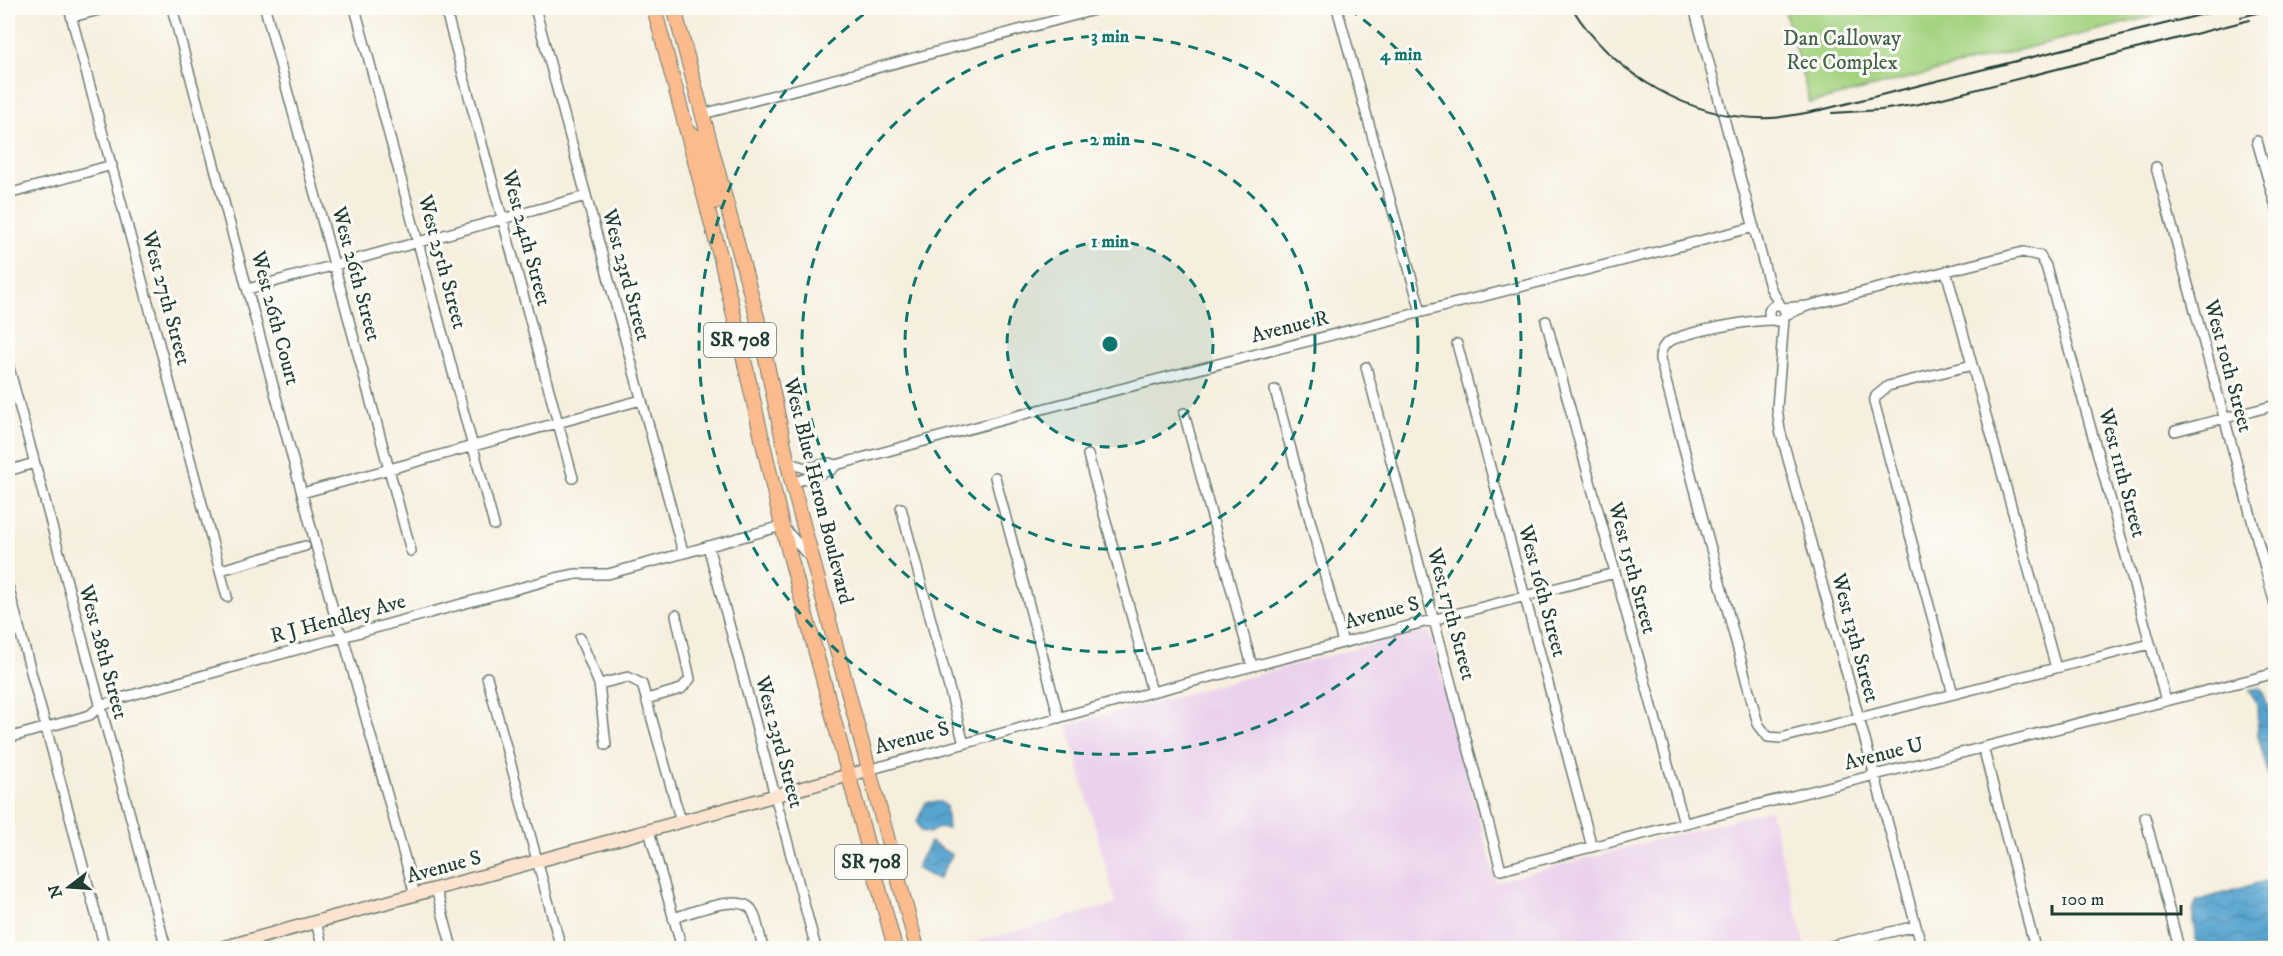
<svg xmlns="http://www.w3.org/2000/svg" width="2283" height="956" font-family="'IM FELL DW Pica',serif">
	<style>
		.built { fill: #ead1ec }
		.park { fill: #a4d380; stroke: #62885a; stroke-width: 1.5 }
		.water { fill: url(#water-waves); stroke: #3b7082; stroke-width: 1.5 }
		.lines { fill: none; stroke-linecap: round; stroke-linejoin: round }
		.street-casing { stroke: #6b7b70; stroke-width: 12 }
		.secondary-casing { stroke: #6b7b70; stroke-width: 15 }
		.primary-casing { stroke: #6b7b70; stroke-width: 16 }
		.street { stroke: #fff; stroke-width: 9 }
		.secondary { stroke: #fde4d1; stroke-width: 12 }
		.primary { stroke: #fbbb8d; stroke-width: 14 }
		.rail { stroke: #1f3d34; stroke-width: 2 }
		.ring { fill: none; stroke: #0f766e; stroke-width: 3; stroke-dasharray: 10 8 }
		.labels { text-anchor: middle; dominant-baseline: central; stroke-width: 6; stroke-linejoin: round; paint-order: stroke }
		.shield { fill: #fdfcf7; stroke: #62766e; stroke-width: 1.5 }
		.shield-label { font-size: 20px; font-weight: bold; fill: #1f3d34 }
		.park-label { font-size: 21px; fill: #406247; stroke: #fdfcf7 }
		.street-label { font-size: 21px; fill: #1f3d34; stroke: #fdfcf7 }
		.centre { fill: #0f766e; stroke: #fdfcf7; stroke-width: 3 }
		.ring-label { font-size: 18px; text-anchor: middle; font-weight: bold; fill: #0f766e; stroke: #fdfcf7; stroke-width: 6; stroke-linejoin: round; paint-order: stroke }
	</style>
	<defs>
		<pattern id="water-waves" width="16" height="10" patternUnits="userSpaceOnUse" patternTransform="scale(1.5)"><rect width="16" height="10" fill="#57a4d0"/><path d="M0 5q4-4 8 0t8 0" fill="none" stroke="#4787aa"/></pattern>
	</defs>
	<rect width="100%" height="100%" fill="#fdfcf7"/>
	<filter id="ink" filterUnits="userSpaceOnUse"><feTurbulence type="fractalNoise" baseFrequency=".0167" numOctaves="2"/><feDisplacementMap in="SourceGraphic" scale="12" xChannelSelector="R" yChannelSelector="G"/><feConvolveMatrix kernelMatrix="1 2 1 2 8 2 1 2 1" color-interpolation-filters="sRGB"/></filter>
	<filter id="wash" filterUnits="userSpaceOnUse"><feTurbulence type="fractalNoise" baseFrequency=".008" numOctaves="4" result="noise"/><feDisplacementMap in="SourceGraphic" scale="24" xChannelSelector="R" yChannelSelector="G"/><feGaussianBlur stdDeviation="1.35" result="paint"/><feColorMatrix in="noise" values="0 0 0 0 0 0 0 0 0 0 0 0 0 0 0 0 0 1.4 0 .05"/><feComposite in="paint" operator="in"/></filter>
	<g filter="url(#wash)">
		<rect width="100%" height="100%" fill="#f7efde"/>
		<!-- built -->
		<path class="built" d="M1429 629 1496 882 1770 810 1806 948H954L1116 904 1067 725Z"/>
		<!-- park -->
		<path class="park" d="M1784 8H2185L1810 103Z"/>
		<!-- water -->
		<path class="water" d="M2259 688C2274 699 2276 780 2275 800L2258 736 2257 704 2249 691Z
			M926 802H940L946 806 948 829 938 828 929 833 921 831 917 821Z
			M930 842 952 855 938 880 916 868Z
			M2275 878V948H2198C2196 934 2188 914 2197 901Z"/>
	</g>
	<g filter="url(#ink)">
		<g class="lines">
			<defs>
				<path id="street" d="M69 8 227 597
					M172 8 338 628 343 636 415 895
					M265 8 411 551
					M355 8 494 525
					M445 8 573 478
					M535 8 683 552
					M1337 8 1421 312
					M1694 8 1770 287 1780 305
					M72 17 107 8
					M703 114 1102 8
					M2257 141 2276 207
					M2156 167 2276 608
					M8 194 112 165
					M1946 271 2056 668
					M248 289 586 196
					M1769 313a8 8 0 1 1 16 0a8 8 0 1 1-16 0Z
					M1807 306 2023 252 2040 256 2046 266 2166 701
					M1784 308 1807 306 1785 315
					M1784 318 1777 408 1780 430 1922 948
					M1772 320C1752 320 1681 332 1667 343 1662 347 1660 352 1660 359L1758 724 1768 737 1781 738 2150 644
					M1546 321 1684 823
					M1457 344 1592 847
					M8 364 166 948
					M1366 367 1501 870 2276 673
					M1275 390 1343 643
					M1184 413 1252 666
					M2175 431 2276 405
					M1088 455 1152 692
					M787 462 805 468 829 463 836 465
					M8 471 34 463
					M995 477 1059 718
					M792 483 831 470 836 465 1046 408 1754 227
					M302 493 641 400
					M901 508 964 744
					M708 546 816 948
					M221 570 305 546
					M8 586 105 948
					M580 638 599 684 606 745
					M487 677 561 948
					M599 684 628 677 642 684 681 822
					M1953 694 1874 402 1876 396 1888 386 1972 365
					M647 699 681 689 690 679 676 615
					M8 738 90 715 99 707 121 698 556 578 576 574H608L782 526 807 554
					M1983 747 2035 948
					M868 770 1152 692 1615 573
					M2145 817 2179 948
					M649 831 682 948
					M436 889 452 948
					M673 918C691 913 743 891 753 912 758 923 760 937 763 948
					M316 923 323 948
					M1822 948 1916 926"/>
				<path id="secondary" d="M221 948 868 770"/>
				<path id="primary" d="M654 8 721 259 782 526 895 948
					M674 8 757 317 792 483 917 948
					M687 131 699 138 717 202"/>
			</defs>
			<!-- street casing -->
			<use href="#street" class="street-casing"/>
			<!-- secondary casing -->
			<use href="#secondary" class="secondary-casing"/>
			<!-- primary casing -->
			<use href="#primary" class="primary-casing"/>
			<!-- street -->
			<use href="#street" class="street"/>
			<!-- secondary -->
			<use href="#secondary" class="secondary"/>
			<!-- primary -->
			<use href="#primary" class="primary"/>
			<!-- rail -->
			<path class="rail" d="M1572 8C1614 75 1691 121 1771 118 1788 117 1805 113 1821 110L2228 8
				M2241 17 2276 8
				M1832 113 1881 110 1919 104 2250 20"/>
		</g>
	</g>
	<!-- distance rings -->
	<circle cx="1110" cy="344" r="103" fill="#0f766e" fill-opacity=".12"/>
	<g class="ring">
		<circle cx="1110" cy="344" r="103"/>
		<circle cx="1110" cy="344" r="205"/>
		<circle cx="1110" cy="344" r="308"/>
		<path d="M1349 9A411 411 0 1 1 871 9"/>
	</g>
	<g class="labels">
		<!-- shield labels -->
		<g class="shield">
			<rect x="704" y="323" width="72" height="34" rx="4.5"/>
			<rect x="835" y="845" width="72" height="34" rx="4.5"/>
		</g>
		<g class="shield-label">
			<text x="740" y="340">SR 708</text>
			<text x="871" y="862">SR 708</text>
		</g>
		<!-- park labels -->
		<g class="park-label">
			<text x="1842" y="39">Dan Calloway<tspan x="1842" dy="24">Rec Complex</tspan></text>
		</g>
		<!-- street labels -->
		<g class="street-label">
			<text transform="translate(526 238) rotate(75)">West 24th Street</text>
			<text transform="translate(442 262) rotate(75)">West 25th Street</text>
			<text transform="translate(356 274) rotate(75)">West 26th Street</text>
			<text transform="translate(626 275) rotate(75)">West 23rd Street</text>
			<text transform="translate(166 298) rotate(75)">West 27th Street</text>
			<text transform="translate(275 318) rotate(75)">West 26th Court</text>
			<text transform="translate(1290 327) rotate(-14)">Avenue R</text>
			<text transform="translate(2228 366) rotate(75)">West 10th Street</text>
			<text transform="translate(2122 473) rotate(75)">West 11th Street</text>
			<text transform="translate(818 491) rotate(76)">West Blue Heron Boulevard</text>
			<text transform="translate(1632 568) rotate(75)">West 15th Street</text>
			<text transform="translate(1542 591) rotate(75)">West 16th Street</text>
			<text transform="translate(1382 613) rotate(-15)">Avenue S</text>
			<text transform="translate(1451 614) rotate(75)">West 17th Street</text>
			<text transform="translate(338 619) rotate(-15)">R J Hendley Ave</text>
			<text transform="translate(1855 638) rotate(75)">West 13th Street</text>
			<text transform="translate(103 652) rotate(75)">West 28th Street</text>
			<text transform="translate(912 738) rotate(-15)">Avenue S</text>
			<text transform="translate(779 742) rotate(75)">West 23rd Street</text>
			<text transform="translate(1884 754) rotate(-14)">Avenue U</text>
			<text transform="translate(444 867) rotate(-15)">Avenue S</text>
		</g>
	</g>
	<circle cx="1110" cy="344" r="9" class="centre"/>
	<g class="ring-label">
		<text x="1110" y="42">3 min</text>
		<text x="1401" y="60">4 min</text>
		<text x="1110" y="145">2 min</text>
		<text x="1110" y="247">1 min</text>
	</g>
	<!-- margin -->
	<rect width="2283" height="956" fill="none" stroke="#fdfcf7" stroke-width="30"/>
	<!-- north arrow -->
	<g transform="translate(69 887) rotate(253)" stroke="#fdfcf7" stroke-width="4.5" paint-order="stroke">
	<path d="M0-4.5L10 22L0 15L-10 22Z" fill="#1f3d34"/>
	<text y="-9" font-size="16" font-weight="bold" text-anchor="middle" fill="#1f3d34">N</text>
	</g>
	<!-- scale -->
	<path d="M2052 905v9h129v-9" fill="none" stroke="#1f3d34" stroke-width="3"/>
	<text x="2061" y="905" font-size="18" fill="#1f3d34" stroke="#fdfcf7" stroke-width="4.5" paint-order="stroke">100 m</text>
</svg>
